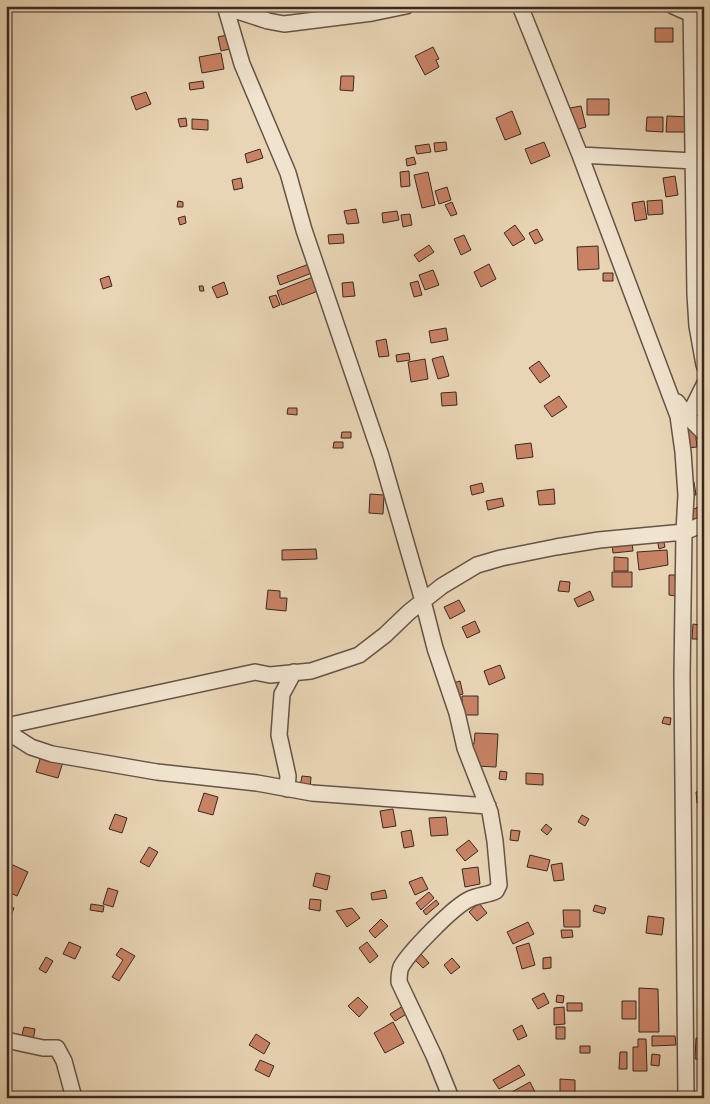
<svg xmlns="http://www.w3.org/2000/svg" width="710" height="1104" font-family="'Old Standard TT',serif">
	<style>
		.building { fill: #c88265; stroke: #392922 }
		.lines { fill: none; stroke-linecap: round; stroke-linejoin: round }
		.minor-casing { stroke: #655447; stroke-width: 18 }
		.minor { stroke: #f1e4cf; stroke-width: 15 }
	</style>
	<rect width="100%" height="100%" fill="#e9d5b5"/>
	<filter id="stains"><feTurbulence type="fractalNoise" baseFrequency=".004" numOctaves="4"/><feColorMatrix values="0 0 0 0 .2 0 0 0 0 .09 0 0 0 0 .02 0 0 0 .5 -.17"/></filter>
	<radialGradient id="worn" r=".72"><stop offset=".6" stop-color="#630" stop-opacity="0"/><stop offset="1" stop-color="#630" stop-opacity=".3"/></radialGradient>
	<!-- building -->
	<path class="building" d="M655 28H673V42H655Z
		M227 35 230 49 221 51 218 37Z
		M433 47 439 59 436 60 439 67 425 75 415 56Z
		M221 53 224 69 202 73 199 57Z
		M341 76H354L353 91 340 90Z
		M203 81 204 88 190 90 189 83Z
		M146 92 151 104 136 110 131 97Z
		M587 99H609V115H587Z
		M581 106 586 127 575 130 570 108Z
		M512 111 521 134 505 140 496 118Z
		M667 116 690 117V132H666Z
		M647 117H663V132L646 131Z
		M186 118 187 126 180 127 178 119Z
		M192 119 208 120V130L192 129Z
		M446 142 447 150 435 152 434 143Z
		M544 142 550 156 531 164 525 149Z
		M429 144 431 152 417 154 415 146Z
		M260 149 263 158 247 163 245 154Z
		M414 157 416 164 407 166 406 159Z
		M409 171 410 186 401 187 400 172Z
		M428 172 435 205 422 208 414 175Z
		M675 176 678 195 666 197 663 178Z
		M241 178 243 188 234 190 232 180Z
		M447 187 451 200 439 204 435 191Z
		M662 200 663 214 648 215 647 201Z
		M178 201 183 202V207H177Z
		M644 201 647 219 635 221 632 203Z
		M452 202 457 214 451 216 445 205Z
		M356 209 359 223 347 224 344 211Z
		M397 211 399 220 383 223 382 213Z
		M410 214 412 225 403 227 401 215Z
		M185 216 186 223 180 225 178 218Z
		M515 225 525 239 513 246 504 233Z
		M537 229 543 240 535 244 529 233Z
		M343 234 344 243 329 244 328 235Z
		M464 235 471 250 461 255 454 239Z
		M429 245 434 252 419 262 414 255Z
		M598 246 599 269 578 270 577 247Z
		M309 264 312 273 280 285 277 276Z
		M489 264 496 279 481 287 474 272Z
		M433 270 439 285 425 290 419 275Z
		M603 273H613V281H603Z
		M109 276 112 286 103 289 100 279Z
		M313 277 318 291 282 305 277 291Z
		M418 281 422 295 414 297 410 283Z
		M224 282 228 294 217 298 212 287Z
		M353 282 355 296 343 297 342 283Z
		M199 286H203L204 291H200Z
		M276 295 280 305 273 308 269 297Z
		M446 328 448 340 431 343 429 331Z
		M386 339 389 356 379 357 376 341Z
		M409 353 410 360 397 362 396 355Z
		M443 356 449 376 438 379 432 359Z
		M425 359 428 379 411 382 408 362Z
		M539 361 550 376 540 383 529 368Z
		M456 392 457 405 442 406 441 393Z
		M559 396 567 407 552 417 544 406Z
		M288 408H297V415L287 414Z
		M695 429 697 447 687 448 684 431Z
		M342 432H351V438H341Z
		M334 442H343V448H333Z
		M531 443 533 457 517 459 515 445Z
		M704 479V503L698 481Z
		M694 482 696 495H690L689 483Z
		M482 483 484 492 472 495 470 486Z
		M554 489 555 504 539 505 537 491Z
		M370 494 384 495 383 514 369 513Z
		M502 498 504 506 488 510 486 501Z
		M700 506 703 518 693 521 690 511Z
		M663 538 665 547 659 549 657 539Z
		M632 542 633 551 613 553 612 543Z
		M316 549 317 559 282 560V550Z
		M667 550 668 565 639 570 637 552Z
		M614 557 628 558V571H614Z
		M612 572H632V587H612Z
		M669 575H675L676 596 669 595Z
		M560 581 570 582 569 592 558 591Z
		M268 590 280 591V598H287L286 611 266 609Z
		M590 591 594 600 578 607 574 599Z
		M459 600 465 611 450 619 444 607Z
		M475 621 480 632 467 638 462 627Z
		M693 624 700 625 699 639H692Z
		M500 665 505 678 489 685 484 671Z
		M460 681 463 694 456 696 453 683Z
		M462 696H478V715H462Z
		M664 717 671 718 670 725 662 723Z
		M475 733 498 734 496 767 475 766V753H471L468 743 474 744Z
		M41 756 63 762 58 778 36 772Z
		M500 771 507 772 506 780 499 779Z
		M526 773 543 774V785L526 784Z
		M302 776 311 777 310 789 300 787Z
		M704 791V803H697L696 792Z
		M204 793 218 797 213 815 198 811Z
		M393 809 396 826 383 828 380 811Z
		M115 814 127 818 122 833 109 829Z
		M582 815 589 819 585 826 578 822Z
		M446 817 448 835 431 836 429 818Z
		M546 824 552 829 547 835 541 830Z
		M411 830 414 846 404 848 401 832Z
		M511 830 520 831 518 841 510 840Z
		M469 840 478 851 465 861 456 850Z
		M149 847 158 852 149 867 140 862Z
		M530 855 550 860 547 871 527 867Z
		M562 863 564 880 554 881 551 865Z
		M13 865 28 872 17 896 6 891V880Z
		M478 867 480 884 465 887 462 869Z
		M316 873 330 876 327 890 313 886Z
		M422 877 428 889 415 895 409 882Z
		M108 888 118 891 113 907 103 904Z
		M385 890 387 898 372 900 371 893Z
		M429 892 434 898 421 910 416 903Z
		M310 899 321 900 320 911 309 909Z
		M436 900 439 904 426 915 423 911Z
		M479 903 487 913 477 921 469 912Z
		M91 904 104 906 103 912 90 910Z
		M595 905 606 908 604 914 593 911Z
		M6 906 14 908 6 928Z
		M352 908 360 918 347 927 336 911Z
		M563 910H580V927H564Z
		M648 916 664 918 662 935 646 933Z
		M381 919 388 926 375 938 369 931Z
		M528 922 534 934 513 944 507 932Z
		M561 930H572L573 937 562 938Z
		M69 942 81 947 75 959 63 954Z
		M367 942 378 956 370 963 359 948Z
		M529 943 535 965 522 969 516 947Z
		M121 948 135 956 119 981 112 977 123 960 116 955Z
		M421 954 429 963 423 968 414 959Z
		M46 957 53 961 46 973 39 969Z
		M551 957V968L543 969V958Z
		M452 958 460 967 451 974 444 965Z
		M639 988 658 989 659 1032H639Z
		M544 993 549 1003 538 1009 532 999Z
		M557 995 564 996 563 1003 556 1002Z
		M358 997 368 1007 359 1017 348 1006Z
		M622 1001H636V1019H622Z
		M567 1003H582V1011H567Z
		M403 1006 408 1013 395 1021 390 1014Z
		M564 1007 565 1024 554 1025V1008Z
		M393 1022 404 1043 385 1053 374 1033Z
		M522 1025 527 1036 518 1040 513 1030Z
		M24 1027 35 1029 33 1041 21 1039Z
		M556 1027H565V1039H556Z
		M256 1034 270 1043 264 1054 249 1045Z
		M652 1036H675L676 1045 652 1046Z
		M696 1038H704V1059H695Z
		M638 1039H646L647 1071H633V1047H638Z
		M580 1046H590V1053H580Z
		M620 1052H627V1069H619Z
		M652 1054 660 1055 659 1066 651 1065Z
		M260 1060 274 1066 269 1077 255 1070Z
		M519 1065 525 1075 499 1089 493 1080Z
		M560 1079 575 1080V1095H560Z
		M530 1082 535 1092 523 1098H501Z
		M476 1092 479 1097 472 1098 471 1095Z"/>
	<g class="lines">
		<defs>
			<path id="minor" d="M225 6 242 64 288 173 304 230 381 456 423 601 435 648 457 713 465 748 490 812 495 841 499 885 496 891C488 895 478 895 470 899 454 906 410 951 401 967 399 972 399 977 399 982L434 1056 451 1098
				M520 6 580 155 678 416 683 452 686 495 684 532 682 676 686 1098
				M673 6 691 14 704 13
				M691 6 695 294 697 326 704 365
				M225 7 268 21 284 24 372 13 406 6
				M580 155 694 161
				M677 402 688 417 704 433
				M688 417 704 385
				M6 726 255 672 270 675 311 671 359 655 385 635 409 612 442 586 477 565 501 558 556 547 599 540 684 532 704 524
				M6 731 31 747 52 754 157 772 257 783 312 793 488 806
				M287 789 288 776 279 735 282 694 294 672
				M6 1040 43 1048H57L64 1061 74 1098"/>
		</defs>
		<!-- minor casing -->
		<use href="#minor" class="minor-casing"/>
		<!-- minor -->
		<use href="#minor" class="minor"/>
	</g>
	<!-- margin -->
	<rect width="710" height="1104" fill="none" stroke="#e9d5b5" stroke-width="25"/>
	<rect x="8" y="8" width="695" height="1089" fill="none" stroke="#392922" stroke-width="2.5"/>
	<rect x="12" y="12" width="685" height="1079" fill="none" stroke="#392922"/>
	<rect width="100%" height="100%" filter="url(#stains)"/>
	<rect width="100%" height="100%" fill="url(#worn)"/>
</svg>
